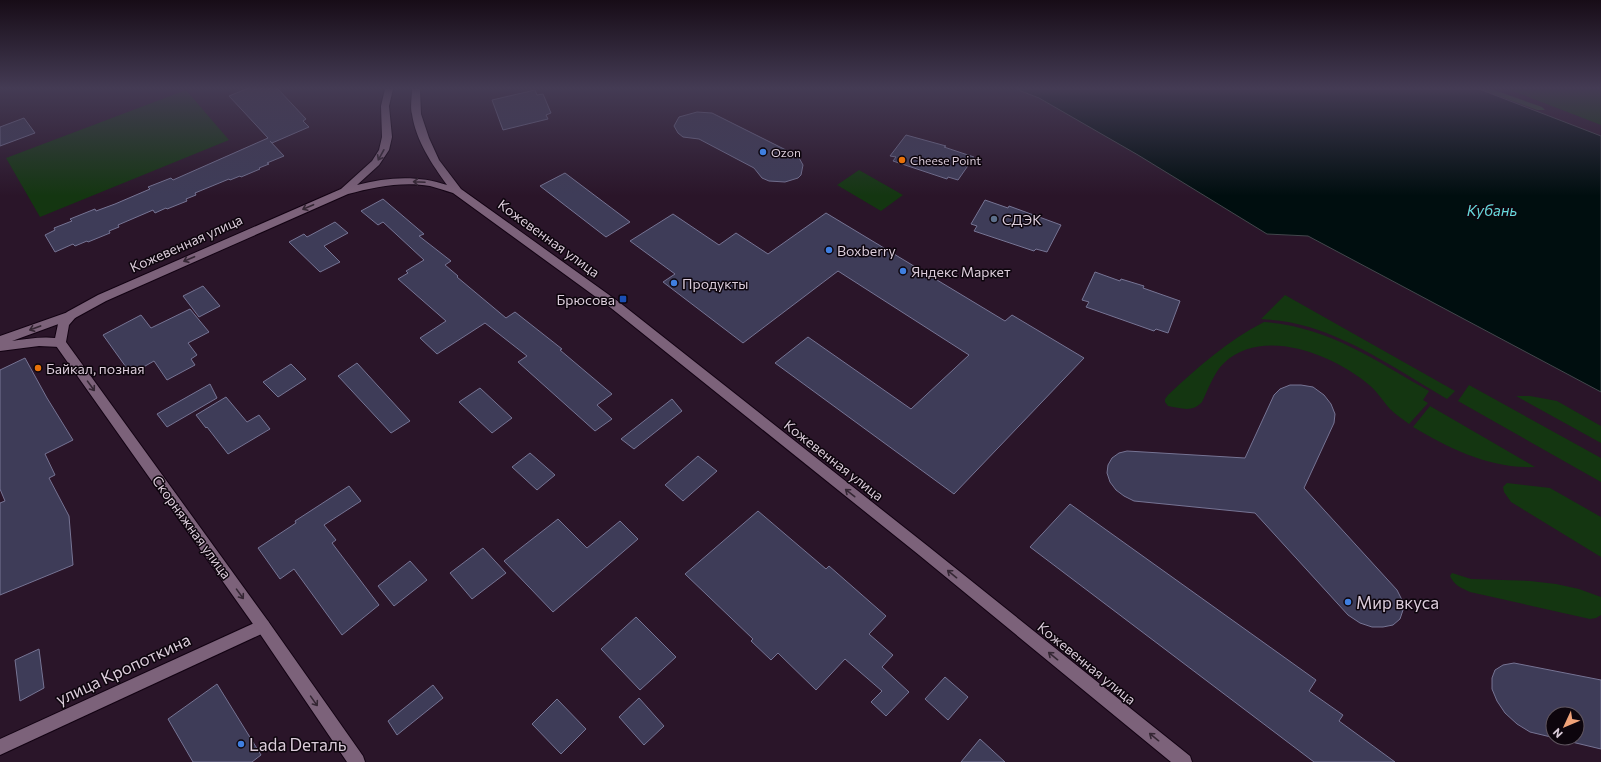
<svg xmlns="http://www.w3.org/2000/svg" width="1601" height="762" font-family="Commissioner,sans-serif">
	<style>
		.green { fill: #143611 }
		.forest { fill: #2b4d28 }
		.water { fill: #000e0f; stroke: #42474c }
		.building { fill: #3e3c58; stroke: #767494; fill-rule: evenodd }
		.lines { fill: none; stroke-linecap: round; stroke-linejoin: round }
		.minor-casing { stroke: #120212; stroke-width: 2 }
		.tertiary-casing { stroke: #120212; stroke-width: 2 }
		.secondary-casing { stroke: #120212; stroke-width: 2 }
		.minor { fill: #7c627a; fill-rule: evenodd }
		.tertiary { fill: #7c627a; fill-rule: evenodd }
		.secondary { fill: #7c627a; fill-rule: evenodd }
		.oneway { stroke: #342633 }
		.shop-dot { fill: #3f7fe0; stroke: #0d050d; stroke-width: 1.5 }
		.food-dot { fill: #e8710a; stroke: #0d050d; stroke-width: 1.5 }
		.service-dot { fill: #5c6f8a; stroke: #0d050d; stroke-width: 1.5 }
		.transit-dot { fill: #1a4fb4; stroke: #0d050d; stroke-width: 1.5 }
		.labels { text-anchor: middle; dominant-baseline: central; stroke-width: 3; stroke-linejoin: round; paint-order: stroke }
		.far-poi-label { font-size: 12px; fill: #dbccda; stroke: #0d050d; text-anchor: start }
		.poi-label { font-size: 14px; fill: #dbccda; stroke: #0d050d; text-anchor: start }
		.street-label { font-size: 14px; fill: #dbccda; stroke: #0d050d }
		.water-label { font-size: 15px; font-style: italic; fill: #67d9dc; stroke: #0d050d }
		.near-poi-label { font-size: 17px; fill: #dbccda; stroke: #0d050d; text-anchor: start }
		.near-street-label { font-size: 17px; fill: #dbccda; stroke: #0d050d }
	</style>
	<rect width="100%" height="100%" fill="#2a1529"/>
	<!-- green -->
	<path class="green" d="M1508 89H1601V125Z
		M186 90 229 140 40 217 6 158Z
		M859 170 903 195 881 211 837 185Z
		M1285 295 1455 391 1447 399C1403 373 1358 342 1309 327 1293 322 1277 320 1261 319Z
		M1264 322C1329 327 1374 360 1429 391L1423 400 1428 403 1409 424C1403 419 1396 415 1390 409 1383 401 1377 391 1368 384 1333 355 1263 326 1224 363 1214 372 1208 390 1202 402 1192 413 1181 408 1168 406L1165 402V399L1168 395C1197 368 1228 340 1264 322Z
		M1469 385 1601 458V482L1458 401Z
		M1516 396H1530L1557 401 1601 426V443Z
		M1430 406 1535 467C1491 469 1450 449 1413 427Z
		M1507 483 1550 488 1601 517V557L1511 502 1504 492 1503 487Z
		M1452 573 1471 579 1530 581 1556 584 1579 589 1601 597V615L1596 618 1590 619 1470 592C1461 588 1454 585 1450 576Z"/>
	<!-- forest -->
	<path class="forest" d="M1479 89H1491L1542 107 1545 110H1537Z"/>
	<!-- water -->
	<path class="water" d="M1016 89H1479L1601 136V392L1308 236 1267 234 1138 155 1039 98Z"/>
	<!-- building -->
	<path class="building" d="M246 89H278L306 119 303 121 309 127 272 143 270 141 284 156 267 163 269 164 259 168 260 169 241 177 240 176 230 180 229 179 195 193 196 195 186 199 187 201 167 209 166 208 155 213 153 210 118 225 119 227 109 231 110 233 88 242 87 241 75 246 73 244 55 252 45 235 55 230 54 228 72 221 70 219 95 209 96 211 115 204 150 189 148 187 171 178 173 180 268 138 229 96Z
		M535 90 537 95 543 94 551 113 546 115 548 119 503 130 492 100Z
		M697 112 712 113 798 156 803 165 801 175 798 178 785 182 769 181 762 178 754 168 699 139 683 137 678 133 674 126 679 117Z
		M24 118 35 133 0 146V127Z
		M906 135 946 146 944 147 974 157 958 180 948 177 947 179 893 161 896 157 890 156Z
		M565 173 630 222 606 237 540 186Z
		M383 199 424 234 419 236 451 261 445 265 458 276 457 277 506 318 515 312 562 349 560 350 612 394 597 405 612 419 595 431 518 362 527 356 485 323 437 354 420 338 446 321 398 279 408 273 406 271 424 260 383 222 378 225 361 211Z
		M985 200 1008 208 1009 206 1061 225 1047 252 1036 249 1034 251 974 231 977 226 971 224Z
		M826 213 1005 321 1012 315 1084 358 954 494 775 363 808 337 911 409 969 355 838 271 743 343 663 282 675 274 630 241 673 214 719 245 736 233 768 254Z
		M335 222 348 233 324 246 340 262 320 272 289 242 304 234 307 237Z
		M1095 272 1120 281 1121 279 1144 286 1143 288 1180 301 1168 333 1156 329 1154 331 1086 307 1089 302 1082 300Z
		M203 286 220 306 199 317 183 296Z
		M190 309 209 332 188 343 197 355 191 359 195 365 167 380 154 361 131 374 103 335 141 315 151 328Z
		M25 358 47 398 73 440 45 454 55 475 49 478 69 516 73 565 0 595V503L5 501 0 489V370Z
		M357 363 410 421 391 433 338 376Z
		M291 364 306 379 278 397 263 382Z
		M210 384 217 398 167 427 157 414Z
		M1290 385H1301L1313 387 1324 395 1331 404 1335 414 1334 423 1304 488 1397 590 1402 600 1403 610 1400 619 1393 625 1383 627H1372L1360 623 1348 615 1255 513 1134 501 1124 496 1116 490 1110 482 1107 473 1108 465 1112 458 1119 453 1127 451 1245 458 1274 395 1280 389Z
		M480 388 512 418 492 433 459 402Z
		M226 397 247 422 259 415 270 429 228 454 207 427 206 428 196 415Z
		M672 399 682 411 634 449 621 439Z
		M530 453 555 475 537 490 512 467Z
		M698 456 717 471 683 501 665 485Z
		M349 486 361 501 324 525 336 540 332 543 379 605 342 635 294 569 280 579 258 548 296 523 295 521Z
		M1070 504 1316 680 1309 691 1343 715 1339 721 1395 762H1314L1030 547Z
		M758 511 826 569 829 566 886 616 869 634 893 655 882 667 909 692 886 716 871 702 882 691 845 659 816 690 778 653 771 660 751 641 753 639 685 574Z
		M558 519 587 548 620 521 638 539 553 612 504 561Z
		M483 548 506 573 472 599 450 573Z
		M410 561 427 580 394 606 378 586Z
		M636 617 676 657 640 690 601 649Z
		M39 649 44 688 20 701 15 660Z
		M1514 663 1601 680V749L1530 732 1517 724 1505 713 1497 701 1492 689V678L1495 670 1503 665ZM1553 714H1577V738H1553Z
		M945 677 968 697 948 720 925 699Z
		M217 684 261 755 252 762H193L168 719Z
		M433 685 443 698 397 735 388 721Z
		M639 698 664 726 644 745 619 717Z
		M557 699 586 729 561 754 532 724Z
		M980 739 1005 762H961Z"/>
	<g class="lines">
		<defs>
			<path id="minor" d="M263 619 268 621 270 626 268 631 0 755V739Z"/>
			<path id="tertiary" d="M71 311 75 312 77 315 75 318 12 341C29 339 48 335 64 340L66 343 64 346 60 347 39 346 0 351V336Z"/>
			<path id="secondary" d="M385 89H393L389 106 392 137 389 150 379 165 357 185C387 177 418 175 447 185 432 164 416 141 412 114 410 107 412 97 412 89H420L421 114 429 138 439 160 461 189 619 302 929 547 1190 756 1192 762H1171L919 555 611 308 453 193C446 191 438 188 430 186 403 181 374 187 348 194L106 301 75 318 69 325 66 342 268 621 363 756 365 762H347L258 631 54 343 58 324 67 312 98 295 341 189 372 161 379 150 382 137 381 106Z"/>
		</defs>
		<!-- minor casing -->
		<use href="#minor" class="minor-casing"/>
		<!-- tertiary casing -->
		<use href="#tertiary" class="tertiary-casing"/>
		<!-- secondary casing -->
		<use href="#secondary" class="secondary-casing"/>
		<!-- minor -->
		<use href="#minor" class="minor"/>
		<!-- tertiary -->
		<use href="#tertiary" class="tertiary"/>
		<!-- secondary -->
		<use href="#secondary" class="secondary"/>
	</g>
	<!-- one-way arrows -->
	<defs><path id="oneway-shaft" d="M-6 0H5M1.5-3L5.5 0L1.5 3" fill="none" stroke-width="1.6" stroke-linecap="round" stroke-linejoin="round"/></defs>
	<g class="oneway">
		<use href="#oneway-shaft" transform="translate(381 155) rotate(119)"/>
		<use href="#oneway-shaft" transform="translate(419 182) rotate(-177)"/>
		<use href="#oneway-shaft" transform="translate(308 207) rotate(157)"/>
		<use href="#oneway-shaft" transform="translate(189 259) rotate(157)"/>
		<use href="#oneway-shaft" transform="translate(35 328) rotate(160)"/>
		<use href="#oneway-shaft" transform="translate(91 386) rotate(54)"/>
		<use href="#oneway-shaft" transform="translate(850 493) rotate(-142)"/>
		<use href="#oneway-shaft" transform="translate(952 574) rotate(-141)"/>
		<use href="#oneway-shaft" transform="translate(240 594) rotate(54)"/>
		<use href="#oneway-shaft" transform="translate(1053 656) rotate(-141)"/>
		<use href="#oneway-shaft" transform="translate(314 701) rotate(55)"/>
		<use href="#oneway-shaft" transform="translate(1154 737) rotate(-141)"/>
	</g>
	<!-- sky -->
	<linearGradient id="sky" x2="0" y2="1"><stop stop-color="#170c17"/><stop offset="0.45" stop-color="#443b54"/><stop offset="1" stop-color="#443b54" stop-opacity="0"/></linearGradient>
	<rect width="1601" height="196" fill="url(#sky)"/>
	<!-- markers -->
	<g class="shop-dot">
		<circle cx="763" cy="152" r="4"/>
		<circle cx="829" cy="250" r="4"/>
		<circle cx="903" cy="271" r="4"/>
		<circle cx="674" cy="283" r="4"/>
		<circle cx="1348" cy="602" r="4"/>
		<circle cx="241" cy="744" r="4"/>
	</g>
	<g class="food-dot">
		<circle cx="902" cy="160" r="4"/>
		<circle cx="38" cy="368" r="4"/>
	</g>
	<circle class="service-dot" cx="994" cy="219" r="4"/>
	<rect class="transit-dot" x="619" y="295" width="8" height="8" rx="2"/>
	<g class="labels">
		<!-- far-poi labels -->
		<g class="far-poi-label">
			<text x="771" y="152">Ozon</text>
			<text x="910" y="160">Cheese Point</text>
		</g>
		<!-- poi labels -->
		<g class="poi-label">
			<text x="1002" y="219">СДЭК</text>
			<text x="837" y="250">Boxberry</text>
			<text x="911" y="271">Яндекс Маркет</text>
			<text x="682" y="283">Продукты</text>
			<text x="615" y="299" text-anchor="end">Брюсова</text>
			<text x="46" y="368">Байкал, позная</text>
		</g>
		<!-- street labels -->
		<g class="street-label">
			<text transform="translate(549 238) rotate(36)">Кожевенная улица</text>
			<text transform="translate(186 243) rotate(-24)">Кожевенная улица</text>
			<text transform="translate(834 460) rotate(38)">Кожевенная улица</text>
			<text transform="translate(192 527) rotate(54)">Скорняжная улица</text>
			<text transform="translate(1087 663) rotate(39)">Кожевенная улица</text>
		</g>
		<!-- water labels -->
		<g class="water-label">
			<text x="1492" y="210">Кубань</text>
		</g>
		<!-- near-poi labels -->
		<g class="near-poi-label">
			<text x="1356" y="602">Мир вкуса</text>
			<text x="249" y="744">Lada Dеталь</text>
		</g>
		<!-- near-street labels -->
		<g class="near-street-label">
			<text transform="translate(123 669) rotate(-25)">улица Кропоткина</text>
		</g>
	</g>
	<!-- north arrow -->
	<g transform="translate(1565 726) rotate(226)"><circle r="19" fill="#0d050d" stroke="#5f555f"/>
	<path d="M0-3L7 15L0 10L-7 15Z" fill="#f0a279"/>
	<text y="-6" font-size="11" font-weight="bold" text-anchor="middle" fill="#dbccda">N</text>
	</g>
</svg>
